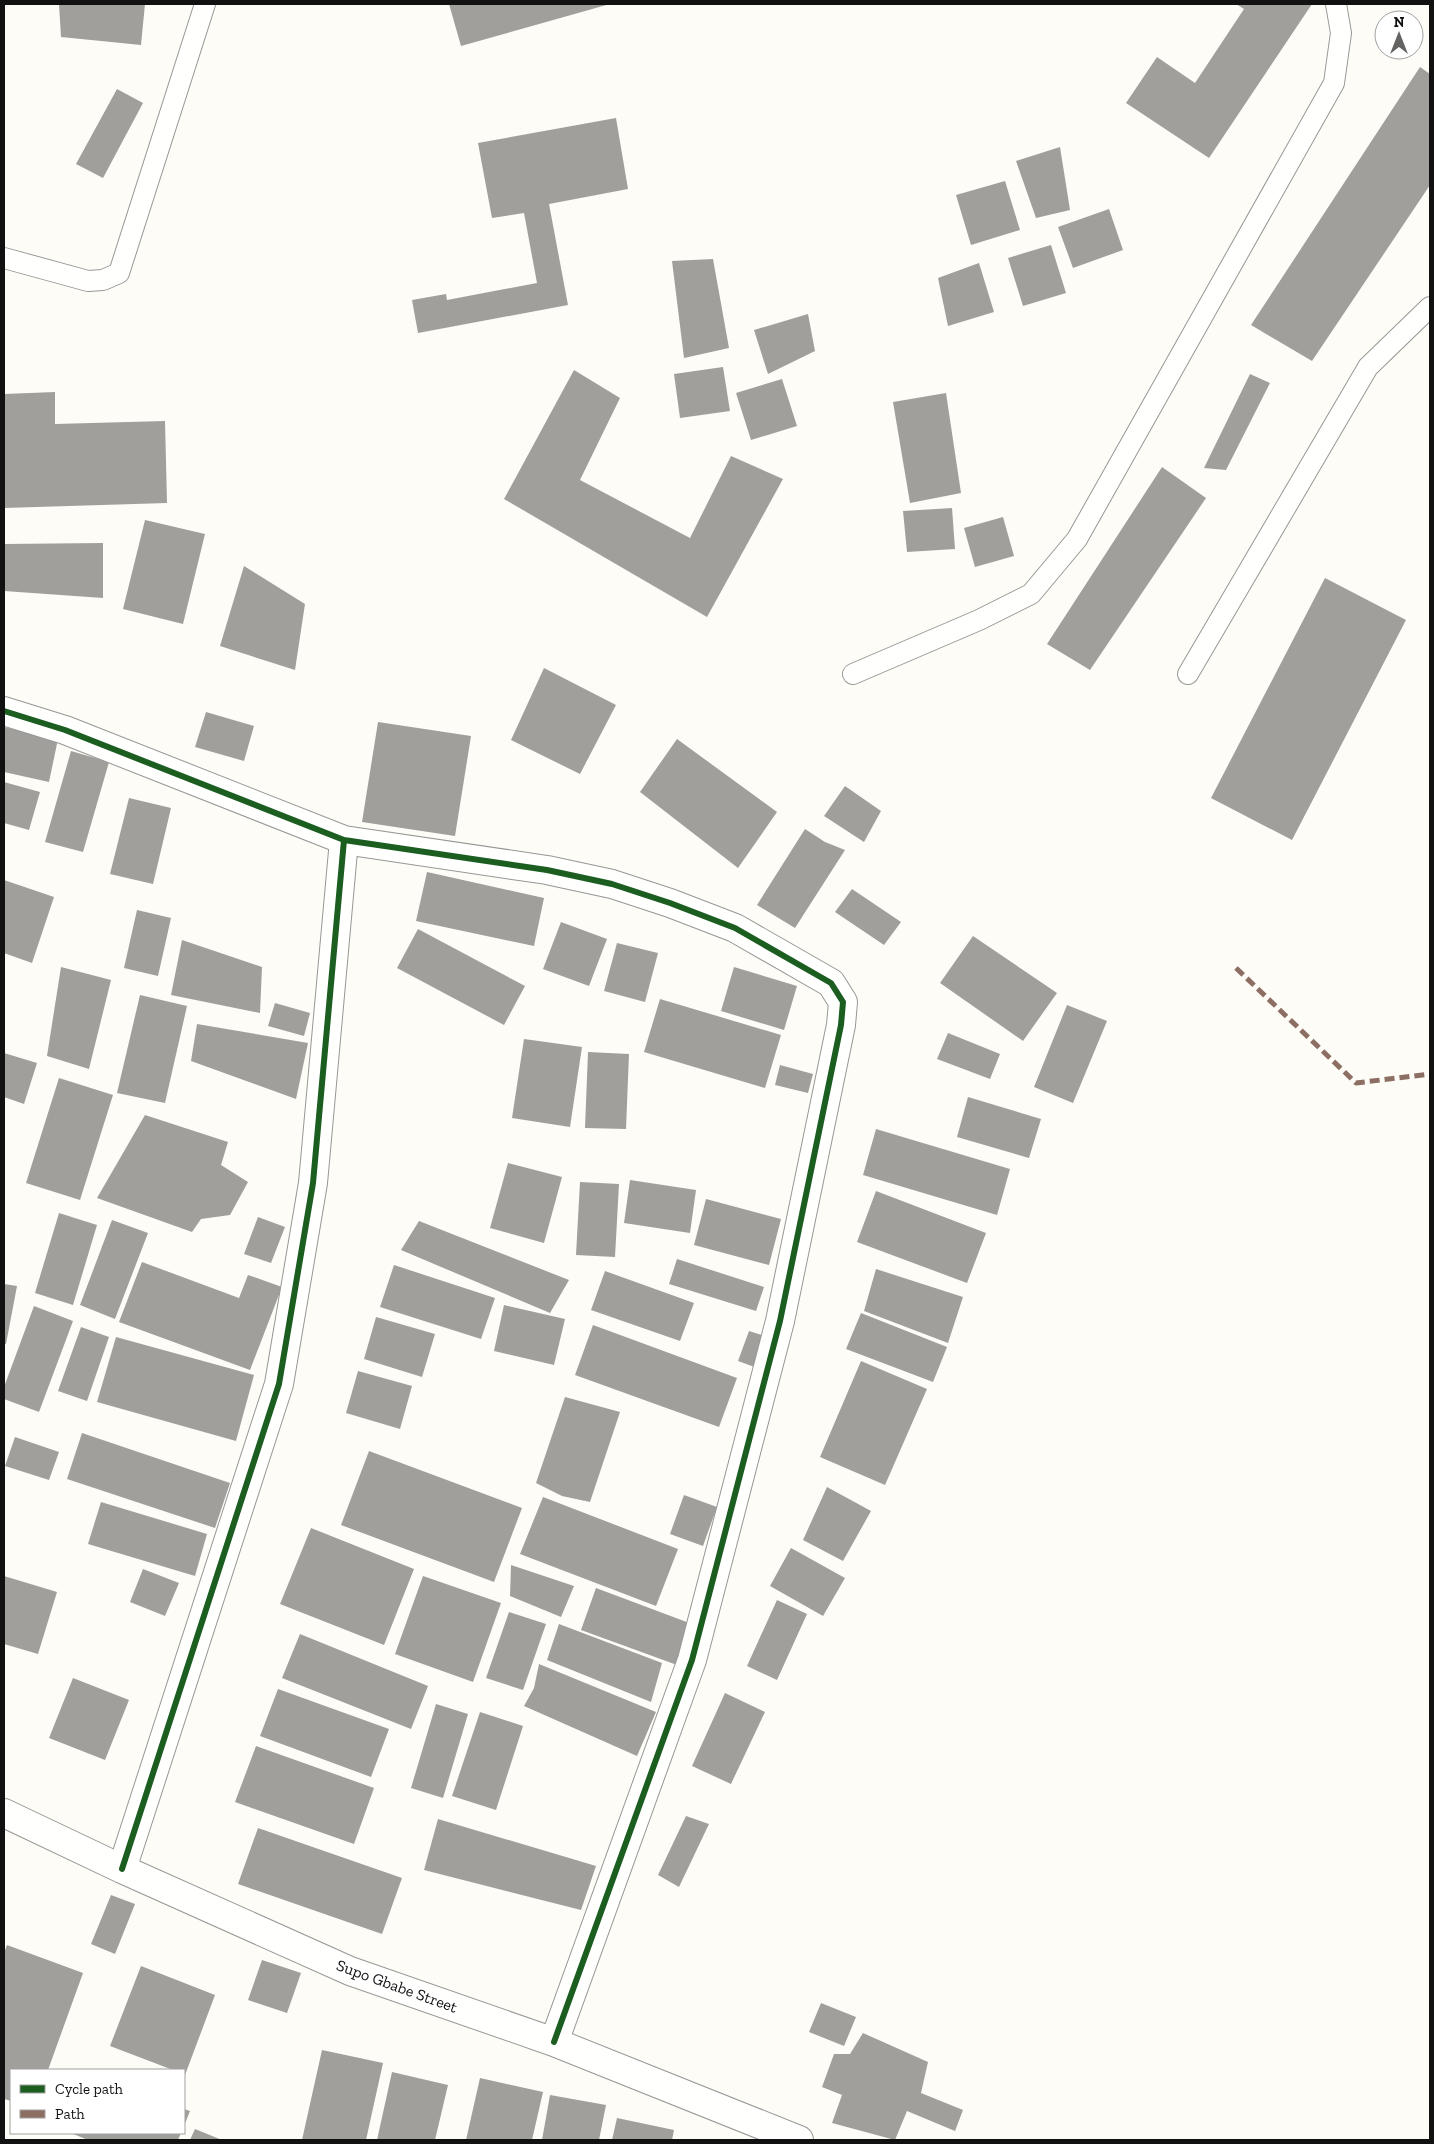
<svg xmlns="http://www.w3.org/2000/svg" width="1434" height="2144" font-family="'Zilla Slab',serif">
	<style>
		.building { fill: #a19f9c }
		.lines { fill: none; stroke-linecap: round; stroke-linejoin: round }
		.service-casing { stroke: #979795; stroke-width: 22 }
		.minor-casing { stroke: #979795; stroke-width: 30 }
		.service { stroke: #fffffe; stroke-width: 20 }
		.minor { stroke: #fffffe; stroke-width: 28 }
		.quiet { stroke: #8d6e63; stroke-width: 5; stroke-dasharray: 10 5; stroke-linecap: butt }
		.cycleway-casing { stroke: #fff; stroke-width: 9 }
		.cycleway { stroke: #1b5e20; stroke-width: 6 }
		.labels { text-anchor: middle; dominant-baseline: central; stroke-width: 5; stroke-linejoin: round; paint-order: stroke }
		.street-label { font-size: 16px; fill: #111; stroke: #fff }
	</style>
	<rect width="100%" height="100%" fill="#fdfcf7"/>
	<!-- building -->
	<path class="building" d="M59 4H145L141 45 61 37Z
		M449 4H610L461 46Z
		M1236 4H1312L1209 158 1126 103 1157 57 1195 83 1244 9Z
		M1420 67 1430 74V185L1312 361 1251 325Z
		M117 89 143 103 103 178 76 164Z
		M616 118 628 189 549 204 568 305 418 333 412 300 446 294 447 300 537 283 524 213 492 218 478 143Z
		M1060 147 1070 210 1036 218 1016 161Z
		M1005 181 1020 230 971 245 956 195Z
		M1109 209 1123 250 1073 268 1058 227Z
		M1051 245 1066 293 1023 306 1008 258Z
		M713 259 729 348 684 358 672 261Z
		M979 263 994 312 948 326 938 278Z
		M808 314 815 351 768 374 754 330Z
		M723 367 730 411 680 418 674 374Z
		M574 370 620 398 580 480 690 538 731 456 783 479 707 617 504 499Z
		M1250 374 1270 383 1226 470 1204 468Z
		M782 379 797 426 751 440 736 393Z
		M55 392V424L165 421 167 503 4 508V394Z
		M946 393 961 493 910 503 893 402Z
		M1162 467 1206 498 1090 670 1047 644Z
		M952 508 955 549 907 552 903 511Z
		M1003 517 1014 556 975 567 964 528Z
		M145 520 205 534 183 624 123 609Z
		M103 543V598L4 591V544Z
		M244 566 305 604 295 670 220 646Z
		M1325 578 1406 620 1292 840 1211 798Z
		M544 668 616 705 580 774 511 740Z
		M206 712 254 726 244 761 195 747Z
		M378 722 471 736 455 836 362 822Z
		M4 727 58 739 49 782 4 772Z
		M677 739 777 812 738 868 640 792Z
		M71 751 109 762 83 852 45 842Z
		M4 782 40 792 29 830 4 823Z
		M845 786 881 811 864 842 824 816Z
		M129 798 171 808 153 884 110 874Z
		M805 829 825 842 845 850 795 928 757 905Z
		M427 872 544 898 534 946 416 921Z
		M4 880 54 897 32 963 4 953Z
		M852 889 901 922 884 945 835 912Z
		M137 910 171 918 158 976 124 968Z
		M561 922 607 939 589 986 543 969Z
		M418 929 525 986 504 1025 397 968Z
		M973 936 1057 993 1023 1041 940 983Z
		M182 940 262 967 260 1013 171 995Z
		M617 943 658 953 645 1002 604 991Z
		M61 967 111 980 89 1069 47 1056Z
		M734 967 797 986 784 1030 721 1011Z
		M140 995 187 1006 165 1103 117 1093Z
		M660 999 781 1035 765 1088 644 1052Z
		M275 1003 310 1013 304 1036 268 1026Z
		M1067 1005 1107 1021 1073 1103 1034 1087Z
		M197 1024 308 1043 296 1099 191 1061Z
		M948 1033 1000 1054 990 1079 937 1059Z
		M524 1039 582 1047 570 1127 512 1118Z
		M588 1052 629 1054 626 1129 585 1128Z
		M4 1053 37 1063 24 1104 4 1097Z
		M780 1065 813 1074 808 1093 775 1085Z
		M59 1078 113 1095 80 1200 26 1183Z
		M968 1097 1041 1119 1029 1158 957 1137Z
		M145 1115 228 1142 221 1165 248 1182 230 1215 201 1219 192 1232 97 1198Z
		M876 1129 1010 1169 997 1215 863 1175Z
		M508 1163 562 1177 544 1243 490 1228Z
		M630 1180 696 1190 690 1233 624 1223Z
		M580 1182 619 1184 615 1257 576 1255Z
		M876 1191 986 1233 967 1283 857 1242Z
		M706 1199 781 1219 769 1265 694 1245Z
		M59 1213 97 1225 73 1305 35 1293Z
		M258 1217 285 1227 271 1263 244 1254Z
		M112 1220 148 1233 115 1319 80 1305Z
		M419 1221 569 1280 550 1313 401 1250Z
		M677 1259 764 1287 756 1311 669 1284Z
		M142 1262 239 1298 248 1275 282 1287 250 1370 119 1322Z
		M394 1265 495 1298 481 1339 380 1307Z
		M876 1269 963 1297 948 1343 864 1311Z
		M605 1271 694 1303 680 1341 591 1310Z
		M4 1284 17 1286 6 1344H4Z
		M504 1305 565 1319 554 1365 494 1351Z
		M34 1306 73 1321 39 1412 4 1399V1387Z
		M861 1313 947 1347 933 1382 846 1349Z
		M376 1317 435 1334 422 1377 364 1359Z
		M593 1325 737 1378 719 1427 575 1375Z
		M81 1327 109 1337 87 1401 58 1391Z
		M749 1331 771 1338 760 1369 738 1361Z
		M116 1337 254 1375 236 1441 97 1402Z
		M861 1361 927 1389 885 1485 820 1457Z
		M358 1371 412 1386 400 1429 346 1413Z
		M565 1397 620 1412 590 1502 562 1496 536 1483Z
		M82 1433 230 1483 215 1528 67 1479Z
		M15 1437 59 1452 49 1480 5 1466Z
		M369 1451 522 1508 494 1582 341 1525Z
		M827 1487 871 1511 843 1561 803 1540Z
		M684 1495 717 1507 703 1546 670 1534Z
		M543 1497 678 1549 656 1606 520 1554Z
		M101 1502 207 1534 195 1576 88 1544Z
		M311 1528 414 1569 384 1645 280 1604Z
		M791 1548 845 1578 823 1616 770 1586Z
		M511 1565 574 1586 561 1617 510 1596Z
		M143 1569 179 1583 165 1616 130 1602Z
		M4 1576 57 1592 38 1654 4 1644Z
		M423 1576 501 1603 473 1682 395 1654Z
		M596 1588 692 1624 677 1665 581 1630Z
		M777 1600 807 1614 777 1680 747 1666Z
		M509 1612 546 1624 523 1690 486 1678Z
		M559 1624 662 1663 651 1702 547 1660Z
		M300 1634 428 1686 411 1729 282 1678Z
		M539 1664 656 1712 637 1756 524 1706 534 1688Z
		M73 1678 129 1700 105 1760 49 1738Z
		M278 1689 389 1729 371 1777 260 1736Z
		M725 1693 765 1712 731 1784 692 1766Z
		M436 1704 468 1714 443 1798 411 1788Z
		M480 1712 523 1726 496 1810 452 1796Z
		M256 1746 374 1788 354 1844 235 1802Z
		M686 1816 709 1824 679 1887 658 1875Z
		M438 1819 596 1866 581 1910 424 1870Z
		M258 1828 402 1878 382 1934 238 1884Z
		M111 1895 135 1904 115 1954 91 1944Z
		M7 1945 83 1973 48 2070H11V2101L4 2099V1953Z
		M262 1960 301 1973 287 2013 248 2000Z
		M141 1966 215 1995 185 2075 184 2070H173L110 2046Z
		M821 2003 856 2017 844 2046 809 2032Z
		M863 2033 928 2062 921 2093 963 2110 955 2131 907 2111 895 2140 832 2123 842 2095 822 2087 834 2054H850Z
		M322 2050 383 2063 366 2140H302Z
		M392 2072 448 2085 435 2140H377Z
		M480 2078 543 2092 532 2140H466Z
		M550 2095 606 2105 599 2140H542Z
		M184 2109 190 2111 184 2126Z
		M617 2118 674 2130 672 2140H612Z
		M195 2129 222 2140H190Z
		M71 2133H181L178 2140H88Z"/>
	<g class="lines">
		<defs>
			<path id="service" d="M4 258 88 281 103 280 119 273 205 4
				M853 674 979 620 1031 594 1077 539 1334 83 1341 33 1336 4
				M1188 674 1368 367 1430 307"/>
			<path id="minor" d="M4 711 65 730 344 840 547 870 612 884 670 903 735 928 831 983 843 1002 841 1025 780 1321 692 1660 554 2042
				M4 1813 122 1869 350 1971 554 2042 799 2140
				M122 1869 279 1384 313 1183 344 840"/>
		</defs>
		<!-- service casing -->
		<use href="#service" class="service-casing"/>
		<!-- minor casing -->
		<use href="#minor" class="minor-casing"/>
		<!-- service -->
		<use href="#service" class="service"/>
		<!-- minor -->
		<use href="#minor" class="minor"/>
		<!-- quiet -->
		<path class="quiet" d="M1236 968 1356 1083 1430 1074"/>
		<defs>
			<path id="cycleway" d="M4 711 65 730 344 840 547 870 612 884 670 903 735 928 831 983 843 1002 841 1025 780 1321 692 1660 554 2042
				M122 1869 279 1384 313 1183 344 840"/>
		</defs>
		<!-- cycleway casing -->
		<use href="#cycleway" class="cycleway-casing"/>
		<!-- cycleway -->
		<use href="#cycleway" class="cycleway"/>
	</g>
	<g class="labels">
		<!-- street labels -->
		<g class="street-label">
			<text transform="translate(397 1986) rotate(20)">Supo Gbabe Street</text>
		</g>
	</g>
	<!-- border -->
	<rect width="1434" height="2144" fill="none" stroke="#111111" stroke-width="10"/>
	<!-- legend -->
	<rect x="10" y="2069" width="175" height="65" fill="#ffffff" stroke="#a0a0a0"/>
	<rect x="20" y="2085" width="25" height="8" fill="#1b5e20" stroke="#a0a0a0"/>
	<text x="55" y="2094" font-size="15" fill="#111111">Cycle path</text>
	<rect x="20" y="2110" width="25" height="8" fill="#8d6e63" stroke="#a0a0a0"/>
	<text x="55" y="2119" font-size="15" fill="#111111">Path</text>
	<!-- north arrow -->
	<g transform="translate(1399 35)"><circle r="24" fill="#ffffff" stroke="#a0a0a0"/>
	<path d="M0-4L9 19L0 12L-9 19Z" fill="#646362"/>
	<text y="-8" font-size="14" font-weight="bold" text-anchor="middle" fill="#111111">N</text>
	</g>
</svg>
